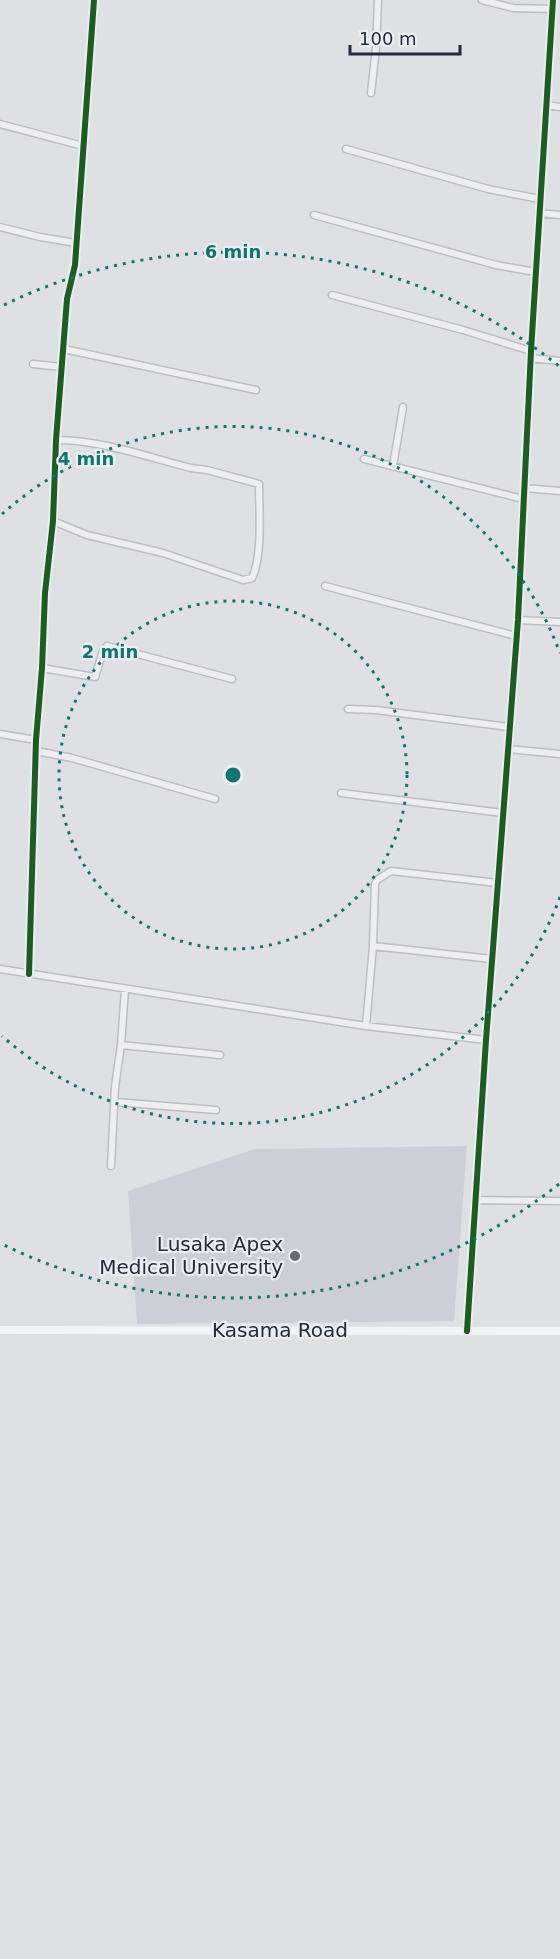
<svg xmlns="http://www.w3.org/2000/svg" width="560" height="1959" font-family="'DejaVu Sans',sans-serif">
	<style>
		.built { fill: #cccfd7 }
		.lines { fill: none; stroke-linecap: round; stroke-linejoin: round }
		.street-casing { stroke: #bdbec2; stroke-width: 9 }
		.street { stroke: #eeeef1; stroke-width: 6 }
		.secondary { stroke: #f2f4f5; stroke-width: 8 }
		.cycleway-casing { stroke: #ebeef4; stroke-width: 10 }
		.cycleway { stroke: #1b5e20; stroke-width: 6 }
		.ring { fill: none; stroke: #0f766e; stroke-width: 3; stroke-dasharray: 3 6 }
		.poi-dot { fill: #666a77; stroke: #ebeef4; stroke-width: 2 }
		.labels { text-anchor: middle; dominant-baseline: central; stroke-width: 4.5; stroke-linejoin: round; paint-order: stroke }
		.poi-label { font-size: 20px; fill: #262b3c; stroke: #ebeef4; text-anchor: end }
		.street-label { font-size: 20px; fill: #262b3c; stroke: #ebeef4 }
		.centre { fill: #0f766e; stroke: #ebeef4; stroke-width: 3 }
		.ring-label { font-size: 18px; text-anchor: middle; font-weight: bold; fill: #0f766e; stroke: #ebeef4; stroke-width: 4.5; stroke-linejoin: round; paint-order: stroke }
	</style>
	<rect width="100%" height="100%" fill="#dee0e4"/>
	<!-- built -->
	<path class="built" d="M467 1146 454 1321 137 1324 128 1191 255 1149Z"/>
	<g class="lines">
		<defs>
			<path id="street" d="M482 0 513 8 552 9
				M371 93 376 48 378 0
				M546 105 560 107
				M0 124 83 146
				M346 149 488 189 540 199
				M539 213 560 215
				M314 215 496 265 536 272
				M0 227 40 237 76 243
				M332 295 463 330 531 351
				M64 349 256 390
				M530 358 560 361
				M33 364 62 367
				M364 459 523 499
				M393 466 403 407
				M524 488 560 491
				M53 521 87 535 163 553 243 580 252 578C263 555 259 510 259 484L207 470 191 468C147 457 102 440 56 440
				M325 586 516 636
				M518 620 560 622
				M42 668 95 677 103 651 107 646 232 679
				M348 709 376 710 509 727
				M0 734 36 740
				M508 749 560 754
				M36 751 72 758 215 799
				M341 793 503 813
				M373 946 492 959
				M0 969 366 1026 486 1040
				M29 974 36 740 42 668 45 593 53 521 56 440 67 299 75 265 94 0
				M366 1026 373 946 375 884 377 880 391 871 498 883
				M121 1045 220 1055
				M115 1102 216 1110
				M111 1166 115 1087 121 1045 125 989
				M475 1200 560 1201
				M467 1331 486 1040 518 620 531 351 553 0"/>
		</defs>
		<!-- street casing -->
		<use href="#street" class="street-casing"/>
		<!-- street -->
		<use href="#street" class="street"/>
		<!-- secondary -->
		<path class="secondary" d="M0 1330 560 1331"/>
		<defs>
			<path id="cycleway" d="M29 974 36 740 42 668 45 593 53 521 56 440 67 299 75 265 94 0
				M467 1331 486 1040 518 620 531 351 553 0"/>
		</defs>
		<!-- cycleway casing -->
		<use href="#cycleway" class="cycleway-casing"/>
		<!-- cycleway -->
		<use href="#cycleway" class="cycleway"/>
	</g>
	<!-- distance rings -->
	<g class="ring">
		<circle cx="233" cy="775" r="174"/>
		<path d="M560 897A349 349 0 0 1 2 1036M2 514A349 349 0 0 1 560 653"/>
		<path d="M559 1184A523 523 0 0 1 4 1245M4 305A523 523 0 0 1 559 366"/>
	</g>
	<!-- markers -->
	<circle class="poi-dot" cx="295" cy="1256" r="6"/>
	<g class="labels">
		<!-- poi labels -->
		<g class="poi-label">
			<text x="283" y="1244">Lusaka Apex<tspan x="283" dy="23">Medical University</tspan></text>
		</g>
		<!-- street labels -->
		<g class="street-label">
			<text x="280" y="1330">Kasama Road</text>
		</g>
	</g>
	<circle cx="233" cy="775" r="9" class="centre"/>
	<g class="ring-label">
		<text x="233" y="258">6 min</text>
		<text x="86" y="465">4 min</text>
		<text x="110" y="658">2 min</text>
	</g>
	<!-- scale -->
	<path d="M350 45v9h110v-9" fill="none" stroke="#262b3c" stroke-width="3"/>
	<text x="359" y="45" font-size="18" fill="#262b3c" stroke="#ebeef4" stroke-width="4.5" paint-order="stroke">100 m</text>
</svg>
